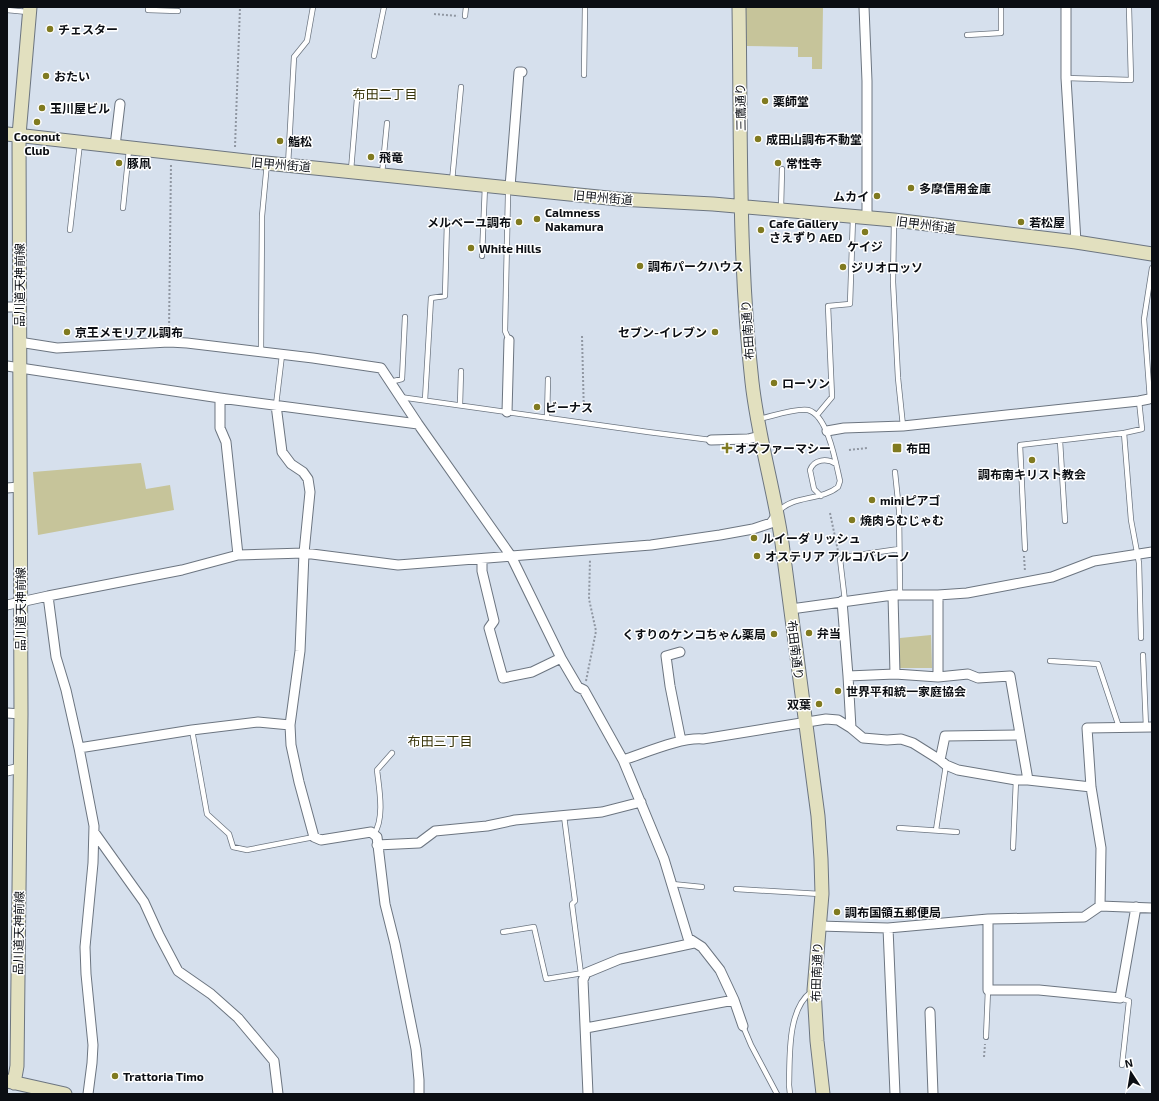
<svg xmlns="http://www.w3.org/2000/svg" width="1159" height="1101" font-family="'Exo 2','Noto Sans JP',sans-serif">
	<style>
		.green { fill: #c6c49a }
		.lines { fill: none; stroke-linecap: round; stroke-linejoin: round }
		.lane-casing { stroke: #6c7580; stroke-width: 6 }
		.street-casing { stroke: #6c7580; stroke-width: 11 }
		.secondary-casing { stroke: #6c7580; stroke-width: 15 }
		.path { stroke: #9097a2; stroke-width: 2; stroke-dasharray: 2 2; stroke-linecap: butt }
		.lane { stroke: #fff; stroke-width: 4.5 }
		.street { stroke: #fff; stroke-width: 9 }
		.secondary { stroke: #e2e0bf; stroke-width: 13 }
		.poi-dot { fill: #807a20; stroke: #fff; stroke-width: 1.5 }
		.labels { text-anchor: middle; dominant-baseline: central; stroke-width: 3; stroke-linejoin: round; paint-order: stroke }
		.poi-label { font-size: 12px; font-weight: bold; fill: #0b0e13; stroke: #fff; text-anchor: start }
		.street-label { font-size: 12px; fill: #0b0e13; stroke: #fff }
		.neighbourhood-label { font-size: 13px; fill: #373409; stroke: #fff }
	</style>
	<rect width="100%" height="100%" fill="#d6e0ed"/>
	<!-- green -->
	<path class="green" d="M746 7H823L822 69H812V57H798V47L746 46Z
		M141 463 146 489 170 485 174 510 38 535 33 472Z
		M931 635 932 668H900V638Z"/>
	<g class="lines">
		<defs>
			<path id="lane" d="M148 7V10L178 11
				M7 10 28 12
				M465 16 466 7
				M967 35 1001 33V7
				M374 56 384 7
				M584 75 585 7
				M1066 78 1131 80 1129 8
				M288 165 294 57 307 41 313 7
				M351 170 357 99
				M382 174 387 123
				M452 181 461 87
				M508 195 505 331 509 340
				M123 208 129 150
				M781 208 782 169
				M894 221 893 282 898 378 903 426
				M70 230 80 143
				M482 256 485 186
				M261 352 262 216 267 163
				M390 382 402 379 405 317
				M400 397 648 432 711 440
				M1150 399 1144 319 1152 268
				M425 400 431 298 445 296 447 222
				M276 405 282 355
				M460 405 461 371
				M817 415 832 397 828 306 850 304 853 218
				M547 418 548 379
				M759 419C773 416 795 408 808 410 828 415 836 464 840 481L838 487C821 501 794 495 779 511
				M1124 433 1142 429 1139 401
				M1060 441 1065 521
				M895 472 899 510 900 594
				M821 496 814 489 810 470C814 459 827 458 836 464
				M1025 549 1020 445 1124 433 1131 520 1139 563 1141 638
				M845 601 840 559 844 557 899 549
				M1143 655 1146 727
				M1050 661 1098 664 1119 727
				M192 730 207 814 229 834 233 847 247 850 314 837
				M564 816 575 901 572 904 581 974
				M899 828 957 832
				M936 830 946 765
				M374 834C385 818 379 788 377 770L392 753
				M1013 848 1016 780
				M672 884 702 887
				M736 889 820 894
				M503 932 534 927 546 979 583 973
				M1120 998 1129 1001 1122 1065
				M743 1026 751 1045 777 1094
				M986 1037 988 990
				M790 1094 789 1085C790 1057 787 1010 811 992"/>
			<path id="street" d="M864 7 867 81V218
				M1066 7V78L1076 242
				M115 146 120 104
				M510 187 519 72H522
				M7 307H19
				M19 342 57 348 169 342 187 343 313 358 381 368 418 424 511 556 561 658 578 687 584 690 623 760 664 859 688 938 702 947 720 970 734 1000 743 1026
				M7 366 220 398 418 424
				M220 398V428L226 442 238 555
				M276 405 282 452 291 464 303 472 308 479 310 492 304 553 300 651 290 725 291 745 299 782 314 837 321 840 371 832 377 837 385 904 395 944 416 1049 419 1080V1094
				M507 412 509 340
				M827 431 844 428 903 426 1139 401 1149 399
				M711 440 748 439 760 436
				M7 488 19 487
				M482 559V571L494 621 489 628 503 678 532 672 561 658
				M893 595 895 674 938 677 968 674 978 678 1010 676 1028 780
				M938 595V677
				M48 596 56 657 66 690 79 748 94 826 93 863 85 947 86 974 93 1045 92 1063 88 1094
				M842 601 848 676 851 728
				M7 605 48 596 182 570 238 555 304 553 398 565 651 545 720 535 753 529 771 523 774 519 777 513
				M791 609 893 595H938L967 593 1052 577 1094 561 1152 552
				M680 652 666 656 670 686 681 741
				M848 676 895 674
				M7 713 21 714
				M79 748 192 730 258 722 290 725
				M623 760C645 753 681 737 703 739L826 719 838 720 851 728 863 738 887 740 901 739 913 743 940 760 946 765 958 770 1016 780H1028L1091 787
				M940 760 945 736 1019 735
				M7 771 20 768
				M94 832 144 902 159 935 178 971 211 994 238 1018 274 1061 278 1094
				M377 845 419 843 435 831 487 826 515 820 602 812 641 802
				M1100 906 1152 908
				M988 919V990H1039L1120 998 1136 907
				M819 926 888 928 988 919 1084 917 1100 906 1101 848 1091 787 1087 728 1152 727
				M888 928 895 1094
				M930 1012 933 1094
				M586 1028 734 1000
				M588 1094 583 980 586 973 620 959 694 943"/>
			<path id="secondary" d="M739 7C741 132 738 258 752 382 758 437 774 489 782 543L818 816 821 859 822 894 814 990 817 1041 823 1094
				M7 134 256 162 618 199 713 204 894 220 1076 242 1152 254
				M7 1081 65 1094
				M14 1083 17 1066 21 714 19 135 30 7"/>
		</defs>
		<!-- lane casing -->
		<use href="#lane" class="lane-casing"/>
		<!-- street casing -->
		<use href="#street" class="street-casing"/>
		<!-- secondary casing -->
		<use href="#secondary" class="secondary-casing"/>
		<!-- path -->
		<path class="path" d="M434 14 458 16
			M235 147 240 7
			M169 331 171 164
			M582 336 584 416
			M849 450 867 448
			M830 513 838 551
			M1024 556 1025 572
			M586 681 596 631 589 599 590 559
			M984 1057 985 1044"/>
		<!-- lane -->
		<use href="#lane" class="lane"/>
		<!-- street -->
		<use href="#street" class="street"/>
		<!-- secondary -->
		<use href="#secondary" class="secondary"/>
	</g>
	<!-- markers -->
	<g class="poi-dot">
		<circle cx="50" cy="29" r="4"/>
		<circle cx="46" cy="76" r="4"/>
		<circle cx="765" cy="101" r="4"/>
		<circle cx="42" cy="108" r="4"/>
		<circle cx="37" cy="122" r="4"/>
		<circle cx="758" cy="139" r="4"/>
		<circle cx="280" cy="141" r="4"/>
		<circle cx="371" cy="157" r="4"/>
		<circle cx="119" cy="163" r="4"/>
		<circle cx="778" cy="163" r="4"/>
		<circle cx="911" cy="188" r="4"/>
		<circle cx="877" cy="196" r="4"/>
		<circle cx="537" cy="219" r="4"/>
		<circle cx="519" cy="222" r="4"/>
		<circle cx="1021" cy="222" r="4"/>
		<circle cx="761" cy="230" r="4"/>
		<circle cx="865" cy="232" r="4"/>
		<circle cx="471" cy="248" r="4"/>
		<circle cx="640" cy="266" r="4"/>
		<circle cx="843" cy="267" r="4"/>
		<circle cx="67" cy="332" r="4"/>
		<circle cx="715" cy="332" r="4"/>
		<circle cx="774" cy="383" r="4"/>
		<circle cx="537" cy="407" r="4"/>
		<path d="M725 442h4v4h4v4h-4v4h-4v-4h-4v-4h4z"/>
		<rect x="892" y="443" width="10" height="10" rx="2"/>
		<circle cx="1032" cy="460" r="4"/>
		<circle cx="872" cy="500" r="4"/>
		<circle cx="852" cy="520" r="4"/>
		<circle cx="754" cy="538" r="4"/>
		<circle cx="757" cy="556" r="4"/>
		<circle cx="809" cy="633" r="4"/>
		<circle cx="774" cy="634" r="4"/>
		<circle cx="838" cy="691" r="4"/>
		<circle cx="819" cy="704" r="4"/>
		<circle cx="837" cy="912" r="4"/>
		<circle cx="115" cy="1076" r="4"/>
	</g>
	<g class="labels">
		<!-- poi labels -->
		<g class="poi-label">
			<text x="58" y="29">チェスター</text>
			<text x="54" y="76">おたい</text>
			<text x="773" y="101">薬師堂</text>
			<text x="50" y="108">玉川屋ビル</text>
			<text x="37" y="136" text-anchor="middle">Coconut<tspan x="37" dy="14">Club</tspan></text>
			<text x="766" y="139">成田山調布不動堂</text>
			<text x="288" y="141">鮨松</text>
			<text x="379" y="157">飛竜</text>
			<text x="127" y="163">豚凧</text>
			<text x="786" y="163">常性寺</text>
			<text x="919" y="188">多摩信用金庫</text>
			<text x="869" y="196" text-anchor="end">ムカイ</text>
			<text x="545" y="212">Calmness<tspan x="545" dy="14">Nakamura</tspan></text>
			<text x="511" y="222" text-anchor="end">メルベーユ調布</text>
			<text x="1029" y="222">若松屋</text>
			<text x="769" y="223">Cafe Gallery<tspan x="769" dy="14">さえずり AED</tspan></text>
			<text x="865" y="246" text-anchor="middle">ケイジ</text>
			<text x="479" y="248">White Hills</text>
			<text x="648" y="266">調布パークハウス</text>
			<text x="851" y="267">ジリオロッソ</text>
			<text x="75" y="332">京王メモリアル調布</text>
			<text x="707" y="332" text-anchor="end">セブン-イレブン</text>
			<text x="782" y="383">ローソン</text>
			<text x="545" y="407">ビーナス</text>
			<text x="735" y="448">オズファーマシー</text>
			<text x="906" y="448">布田</text>
			<text x="1032" y="474" text-anchor="middle">調布南キリスト教会</text>
			<text x="880" y="500">miniピアゴ</text>
			<text x="860" y="520">焼肉らむじゃむ</text>
			<text x="762" y="538">ルイーダ リッシュ</text>
			<text x="765" y="556">オステリア アルコバレーノ</text>
			<text x="817" y="633">弁当</text>
			<text x="766" y="634" text-anchor="end">くすりのケンコちゃん薬局</text>
			<text x="846" y="691">世界平和統一家庭協会</text>
			<text x="811" y="704" text-anchor="end">双葉</text>
			<text x="845" y="912">調布国領五郵便局</text>
			<text x="123" y="1076">Trattoria Timo</text>
		</g>
		<!-- street labels -->
		<g class="street-label">
			<text transform="translate(740 107) rotate(-91)">三鷹通り</text>
			<text transform="translate(281 164) rotate(5)">旧甲州街道</text>
			<text transform="translate(603 197) rotate(5)">旧甲州街道</text>
			<text transform="translate(926 224) rotate(7)">旧甲州街道</text>
			<text transform="translate(19 285) rotate(-90)">品川道天神前線</text>
			<text transform="translate(747 330) rotate(-94)">布田南通り</text>
			<text transform="translate(20 609) rotate(-90)">品川道天神前線</text>
			<text transform="translate(796 650) rotate(83)">布田南通り</text>
			<text transform="translate(18 933) rotate(-89)">品川道天神前線</text>
			<text transform="translate(816 972) rotate(-88)">布田南通り</text>
		</g>
		<!-- neighbourhood labels -->
		<g class="neighbourhood-label">
			<text x="385" y="94">布田二丁目</text>
			<text x="440" y="741">布田三丁目</text>
		</g>
	</g>
	<!-- border -->
	<rect width="1159" height="1101" fill="none" stroke="#0b0e13" stroke-width="16"/>
	<!-- north arrow -->
	<g transform="translate(1131 1073) rotate(348)" stroke="#ffffff" stroke-width="3" paint-order="stroke">
	<path d="M0-3L7 15L0 10L-7 15Z" fill="#0b0e13"/>
	<text y="-6" font-size="11" font-weight="bold" text-anchor="middle" fill="#0b0e13">N</text>
	</g>
</svg>
